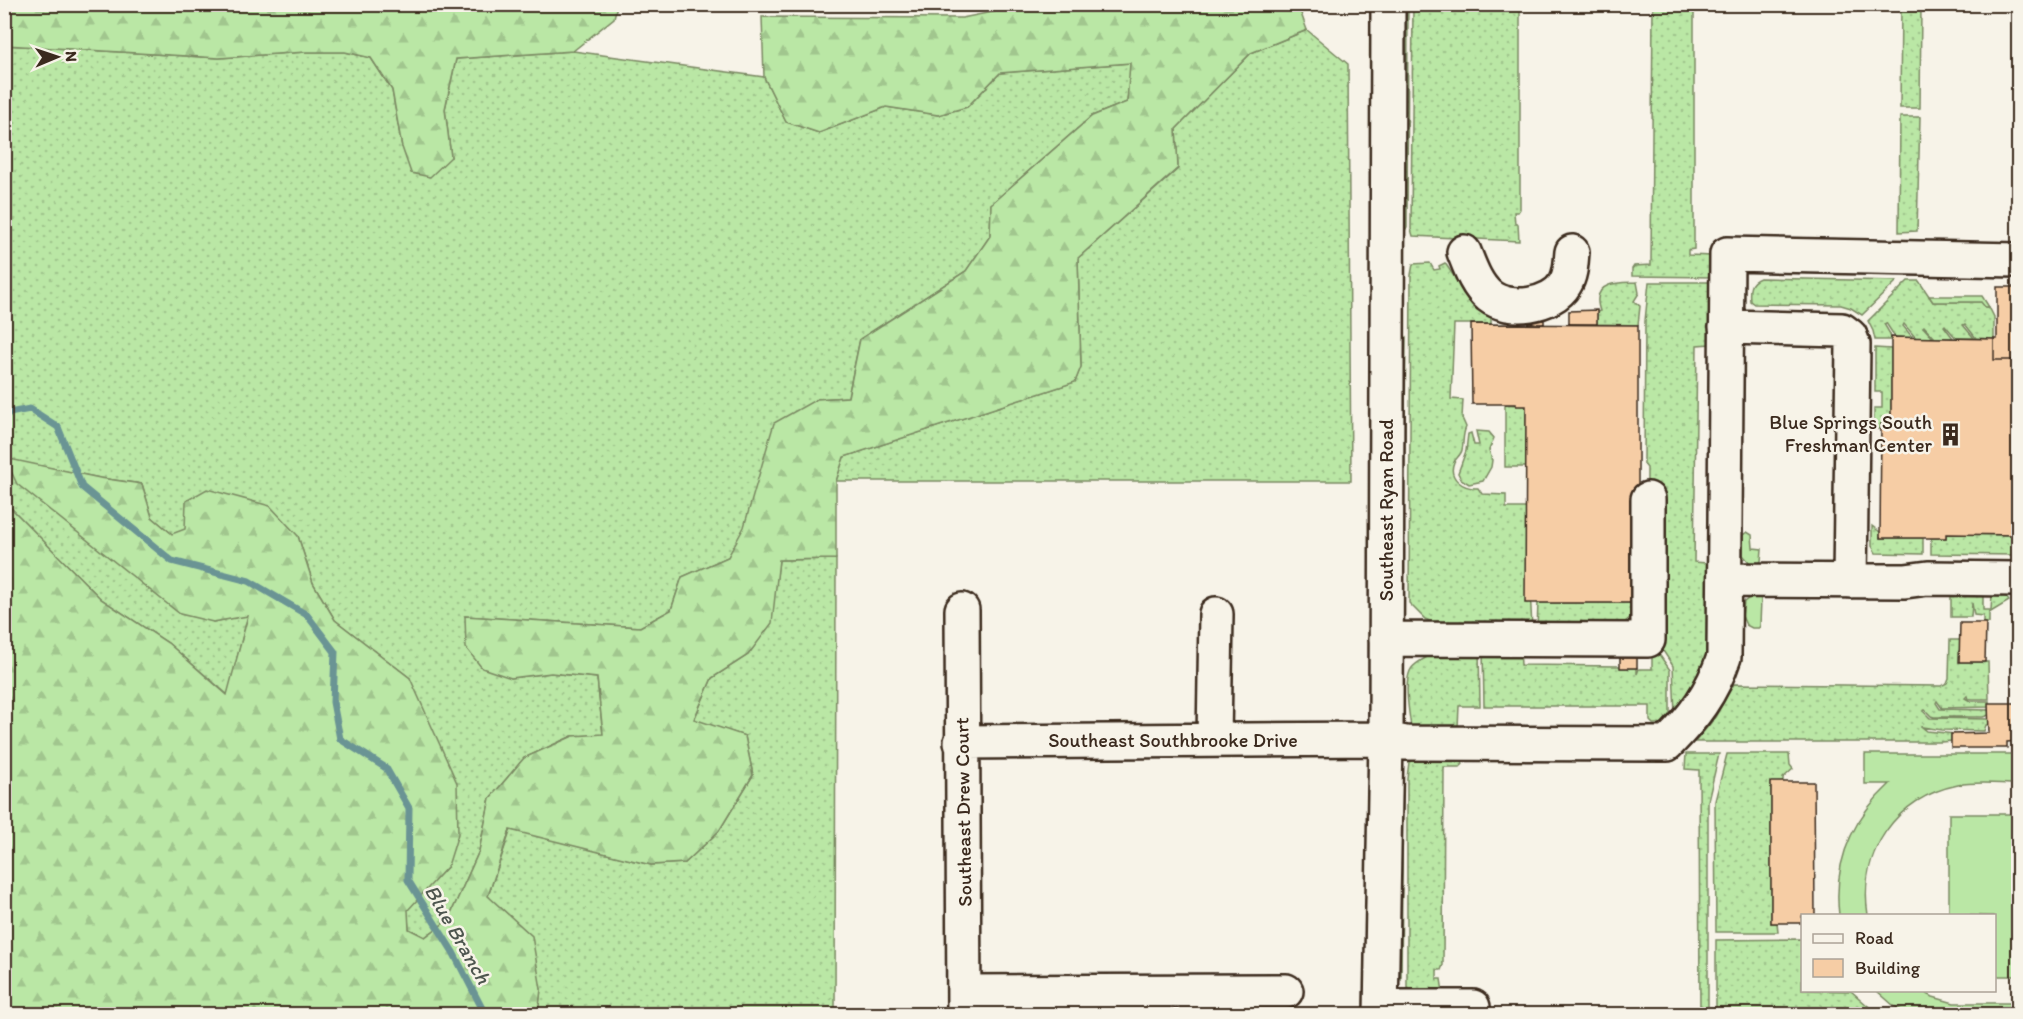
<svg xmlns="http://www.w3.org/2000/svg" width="2023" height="1019" font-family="Itim,sans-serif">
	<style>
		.grass { fill: url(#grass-dots); stroke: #7a8862; stroke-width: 1.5 }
		.forest { fill: url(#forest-firs); stroke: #7a8862; stroke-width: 1.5 }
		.garden { fill: #bae7a5; stroke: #7a8862; stroke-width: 1.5 }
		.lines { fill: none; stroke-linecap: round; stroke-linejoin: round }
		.stream { stroke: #6a9494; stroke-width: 7 }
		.building { fill: #f6cda5; stroke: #3b2a1e; stroke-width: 1.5 }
		.minor-casing { stroke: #3b2a1e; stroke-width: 38 }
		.minor { stroke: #f7f3e8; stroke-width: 33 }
		.labels { text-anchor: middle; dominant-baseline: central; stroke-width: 5; stroke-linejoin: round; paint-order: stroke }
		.poi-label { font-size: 20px; fill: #3b2a1e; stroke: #f7f3e8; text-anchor: end }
		.street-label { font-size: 20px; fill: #3b2a1e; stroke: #f7f3e8 }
		.water-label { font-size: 21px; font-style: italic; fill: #4e564f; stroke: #f7f3e8 }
	</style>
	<defs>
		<pattern id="grass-dots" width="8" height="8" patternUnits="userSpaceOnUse" patternTransform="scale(1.5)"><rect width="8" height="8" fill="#bae7a5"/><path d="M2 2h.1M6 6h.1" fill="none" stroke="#a1c68e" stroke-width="1.8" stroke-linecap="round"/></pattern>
		<pattern id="forest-firs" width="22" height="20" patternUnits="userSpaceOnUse" patternTransform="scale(1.5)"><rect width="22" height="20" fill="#bae7a5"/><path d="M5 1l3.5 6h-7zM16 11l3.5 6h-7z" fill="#a1c68e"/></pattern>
	</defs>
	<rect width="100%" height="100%" fill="#f7f3e8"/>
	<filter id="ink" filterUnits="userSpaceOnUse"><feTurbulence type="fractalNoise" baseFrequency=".0167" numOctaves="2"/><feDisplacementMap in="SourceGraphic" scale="12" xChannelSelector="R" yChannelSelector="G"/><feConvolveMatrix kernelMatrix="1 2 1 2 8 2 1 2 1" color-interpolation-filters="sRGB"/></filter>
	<g filter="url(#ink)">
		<!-- grass -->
		<path class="grass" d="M1408 4 1407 228 1405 230 1403 225 1405 5Z
			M1413 5H1520V209L1518 212H1514L1515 224H1518L1519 241 1413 236 1411 229Z
			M1653 5H1694V249L1688 250V255L1712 256 1714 277 1632 276V269L1634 266 1651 265Z
			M1901 5H1921L1920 108H1900Z
			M1307 30 1348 64 1351 481H836L844 457 1075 382 1081 366 1078 258 1178 169 1176 129 1251 53Z
			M4 45 219 58 306 52H345L371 58 392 90 402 147 451 157 445 109 456 59 573 51 764 77 786 122 819 133 886 107 938 115 967 107 1000 73 1131 63 1127 102 1092 116 991 204 990 236 966 271 860 339 848 397 817 399 728 557 682 577 671 610 640 627 465 616 511 678 551 673 597 678 603 735 572 736 524 758 490 798 479 851 448 920 425 937 409 929 407 909 448 866 410 678 335 620 313 583 298 536 185 530 172 534 152 517 142 484 100 478 5 459 213 622 248 615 228 695 168 643 101 599 5 502Z
			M1900 117H1920L1917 231 1899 232Z
			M1430 263 1434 270 1440 269 1439 266 1445 263 1472 303 1491 316V324H1454L1451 399 1463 400 1462 418 1466 427C1462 436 1464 442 1462 450 1461 455 1456 458 1454 462 1447 479 1464 489 1478 488L1482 494 1506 495V508H1526L1532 629 1438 624 1425 619 1409 603 1411 275 1413 264Z
			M1760 278 1897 281 1862 315 1851 308 1841 305 1754 304 1750 301C1749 290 1749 282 1760 278Z
			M1908 281H1919L1933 302H1982L1985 307H1989L1994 317V339L1976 338 1965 324 1963 325 1974 338H1956L1945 325 1944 326 1953 338H1935L1924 326 1923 327 1933 338H1916L1904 324 1903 326 1913 338 1895 337 1886 323 1884 324 1890 334 1891 340H1875L1873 331 1868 321Z
			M1637 282 1639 293 1634 301 1640 306 1638 325 1597 324V312L1600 311C1599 308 1598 305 1598 302 1596 280 1624 283 1637 282Z
			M1649 282H1714L1711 344 1697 345 1694 562 1707 563 1710 566 1709 652 1703 670 1675 715 1673 666 1658 643 1647 498V468L1644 464 1645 321Z
			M1404 337H1406L1403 591 1402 585Z
			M1875 348 1891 349V424H1881V429H1874V408H1882V392H1875Z
			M1505 404 1526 406V467H1505Z
			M1476 431 1489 432 1494 438 1489 450 1492 460 1491 467 1483 481 1469 484 1461 479 1458 473 1466 451 1468 434 1471 433 1474 445H1479Z
			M1872 526 1880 532V538H1923V554L1876 553 1872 546Z
			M1946 534 2018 535V555L1931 554V538H1946Z
			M836 559 835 1014H538L541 989 488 896 511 829 651 865 685 863 719 831 753 775 745 736 694 720 712 678 748 655 771 623 779 560Z
			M1953 594 1983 595V610H1991L1992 595H2005L2009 601 1989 613V623H1983V616L1974 615 1972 603 1971 617H1951V597Z
			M1538 603H1638L1631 617 1620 626 1537 629Z
			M1950 640H1960V662H1988L1989 699H1968L1967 696 1965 698 1970 701H1989V707L1942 708 1937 701 1936 703 1940 709 1989 710V715L1983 717H1934L1931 716 1925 710 1923 711 1930 718 1989 719V725H1986L1984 731 1942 730 1922 727 1927 731 1955 734H1951V741L1941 742H1695L1714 719 1734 684 1941 686 1947 683 1949 678Z
			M1479 649 1480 706H1459L1458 727H1411C1409 712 1404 685 1410 671 1413 664 1426 657 1433 655 1447 650 1465 651 1479 649Z
			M1483 649H1520L1521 665 1620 666 1621 668H1637V674L1639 669H1652V658L1656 650 1670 670V720L1661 724H1653L1650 721V706H1484Z
			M1686 754H1719L1708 801V1014H1700L1699 770 1685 769Z
			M1727 754H1789L1790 765 1793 769 1783 778V783H1771V923H1777L1778 932H1716L1715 801Z
			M1418 759 1461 760 1463 764 1460 767H1444L1443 965 1441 970H1437V979H1441L1443 992H1414L1407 988V778L1409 762Z
			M1401 771 1403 778 1401 980 1398 971Z
			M1802 939V990L1851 991 1877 1014H1716V940Z"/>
		<!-- forest -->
		<path class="forest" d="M369 4 381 7 404 4 617 5 614 18 573 51 456 59 445 109 451 157 430 177 411 173 402 147 392 90 371 58 345 52H306L219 58 5 45V5Z
			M1033 4H1175L1186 9 1190 4 1298 5 1307 30 1251 53 1176 129 1178 168 1078 258 1081 367 1075 382 844 457 836 481V559L779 560 772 623 748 655 712 678 694 719 745 736 753 775 719 831 685 863 651 865 510 830 488 896 532 936 541 989 538 1014H5V502L101 599 168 643 227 695 248 616 213 622 180 614 17 484 5 458 100 478 142 484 152 517 172 534 185 529 186 501 207 489 270 506 298 536 313 583 335 620 410 678 457 783 458 834 448 866 408 910 409 929 425 937 448 920 479 851 490 798 524 758 573 736 603 734 597 678 551 673 511 678 482 668 466 648 465 616 640 627 671 610 682 577 728 557 744 527 774 423 817 399 848 397 860 339 966 271 990 236 991 204 1092 116 1127 102 1130 63 1000 73 967 107 938 115 886 107 819 133 786 122 764 77 762 17 962 18Z"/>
		<!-- garden -->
		<path class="garden" d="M1929 296H1982L1989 307H1985L1981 302H1933Z
			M1747 532 1752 535 1753 548 1762 549 1761 561 1759 564H1751L1743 555V535Z
			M1752 596H1759L1761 599 1760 625 1759 628H1752L1746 625 1742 616 1744 602Z
			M1865 754H2018V784C1999 784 1977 781 1958 785 1895 798 1858 853 1868 915H1839C1833 863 1852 819 1890 784H1865Z
			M1949 814H2018V976H1995L1994 916 1949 915Z
			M1877 991H1922L1933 997 1954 1003H2018V1014H1908L1894 1006Z"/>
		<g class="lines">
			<!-- stream -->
			<path class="stream" d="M4 414 30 409 58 427 82 487 172 561 249 581 307 615 335 652 333 702 340 739 386 768 409 808 408 880 453 952 485 1014"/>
		</g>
		<!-- building -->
		<path class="building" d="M1997 287H2018V360H1994V339H1997Z
			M1597 310V324H1569V311Z
			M1528 320H1544V324H1528Z
			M1471 324 1638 325V603H1525L1526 406H1516V404H1472Z
			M1891 337 1994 339V360H2018V535L1946 534V538H1880L1881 424H1891Z
			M1960 623H1986L1985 662H1959Z
			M1620 657H1637V668H1620Z
			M1988 703H2018V741L2007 742V748H1951V734L1989 733Z
			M1771 782H1814L1815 916H1802V923H1771Z"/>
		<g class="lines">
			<defs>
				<path id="minor" d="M1464 252C1470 267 1476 285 1489 296 1509 312 1552 306 1565 284 1571 275 1571 262 1572 252
					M1726 327 1842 330 1850 336 1853 344 1850 581
					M1725 580 1905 581 1928 578 2018 579
					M962 610 964 1014
					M1386 639 1648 640V499
					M1214 740 1216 614
					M961 742 1386 739 1405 743 1667 744C1694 717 1712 693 1724 657L1727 254 2018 260
					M965 992 1286 991
					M1381 1007H1473
					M1381 1014 1386 739 1388 4"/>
			</defs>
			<!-- minor casing -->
			<use href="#minor" class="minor-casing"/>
			<!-- minor -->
			<use href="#minor" class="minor"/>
		</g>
	</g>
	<!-- icons -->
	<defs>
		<symbol id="building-bare" viewBox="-9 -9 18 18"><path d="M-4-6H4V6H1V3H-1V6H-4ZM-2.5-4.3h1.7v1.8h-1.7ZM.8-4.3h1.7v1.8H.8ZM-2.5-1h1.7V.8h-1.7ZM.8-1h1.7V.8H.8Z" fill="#3b2a1e" stroke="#f7f3e8" stroke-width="2.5" paint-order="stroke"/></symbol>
	</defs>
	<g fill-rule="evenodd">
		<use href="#building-bare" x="1934" y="418" width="33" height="33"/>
	</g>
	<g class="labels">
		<!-- poi labels -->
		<g class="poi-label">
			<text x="1932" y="422">Blue Springs South<tspan x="1932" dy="23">Freshman Center</tspan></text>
		</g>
		<!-- street labels -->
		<g class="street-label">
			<text transform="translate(1386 510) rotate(-90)">Southeast Ryan Road</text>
			<text x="1173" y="740">Southeast Southbrooke Drive</text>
			<text transform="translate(963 812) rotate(-91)">Southeast Drew Court</text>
		</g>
		<!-- water labels -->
		<g class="water-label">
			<text transform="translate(458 934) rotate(60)">Blue Branch</text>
		</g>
	</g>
	<!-- margin -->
	<rect width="2023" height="1019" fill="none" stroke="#f7f3e8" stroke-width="24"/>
	<rect x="12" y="12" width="1999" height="995" fill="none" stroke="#3b2a1e" stroke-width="2" filter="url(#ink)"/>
	<!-- legend -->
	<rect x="1801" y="914" width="195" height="78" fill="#f7f3e8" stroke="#aca397" stroke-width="1.5"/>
	<rect x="1813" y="934" width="30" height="9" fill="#f7f3e8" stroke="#aca397" stroke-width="1.5"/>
	<text x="1855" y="944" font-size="18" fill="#3b2a1e">Road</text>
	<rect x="1813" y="959" width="30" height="18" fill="#f6cda5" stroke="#aca397" stroke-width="1.5"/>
	<text x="1855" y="974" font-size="18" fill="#3b2a1e">Building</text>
	<!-- north arrow -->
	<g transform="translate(57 57) rotate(88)" stroke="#f7f3e8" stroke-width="4.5" paint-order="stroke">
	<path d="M0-4.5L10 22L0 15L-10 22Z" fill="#3b2a1e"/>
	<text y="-9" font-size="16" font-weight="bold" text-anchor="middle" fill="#3b2a1e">N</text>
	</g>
</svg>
